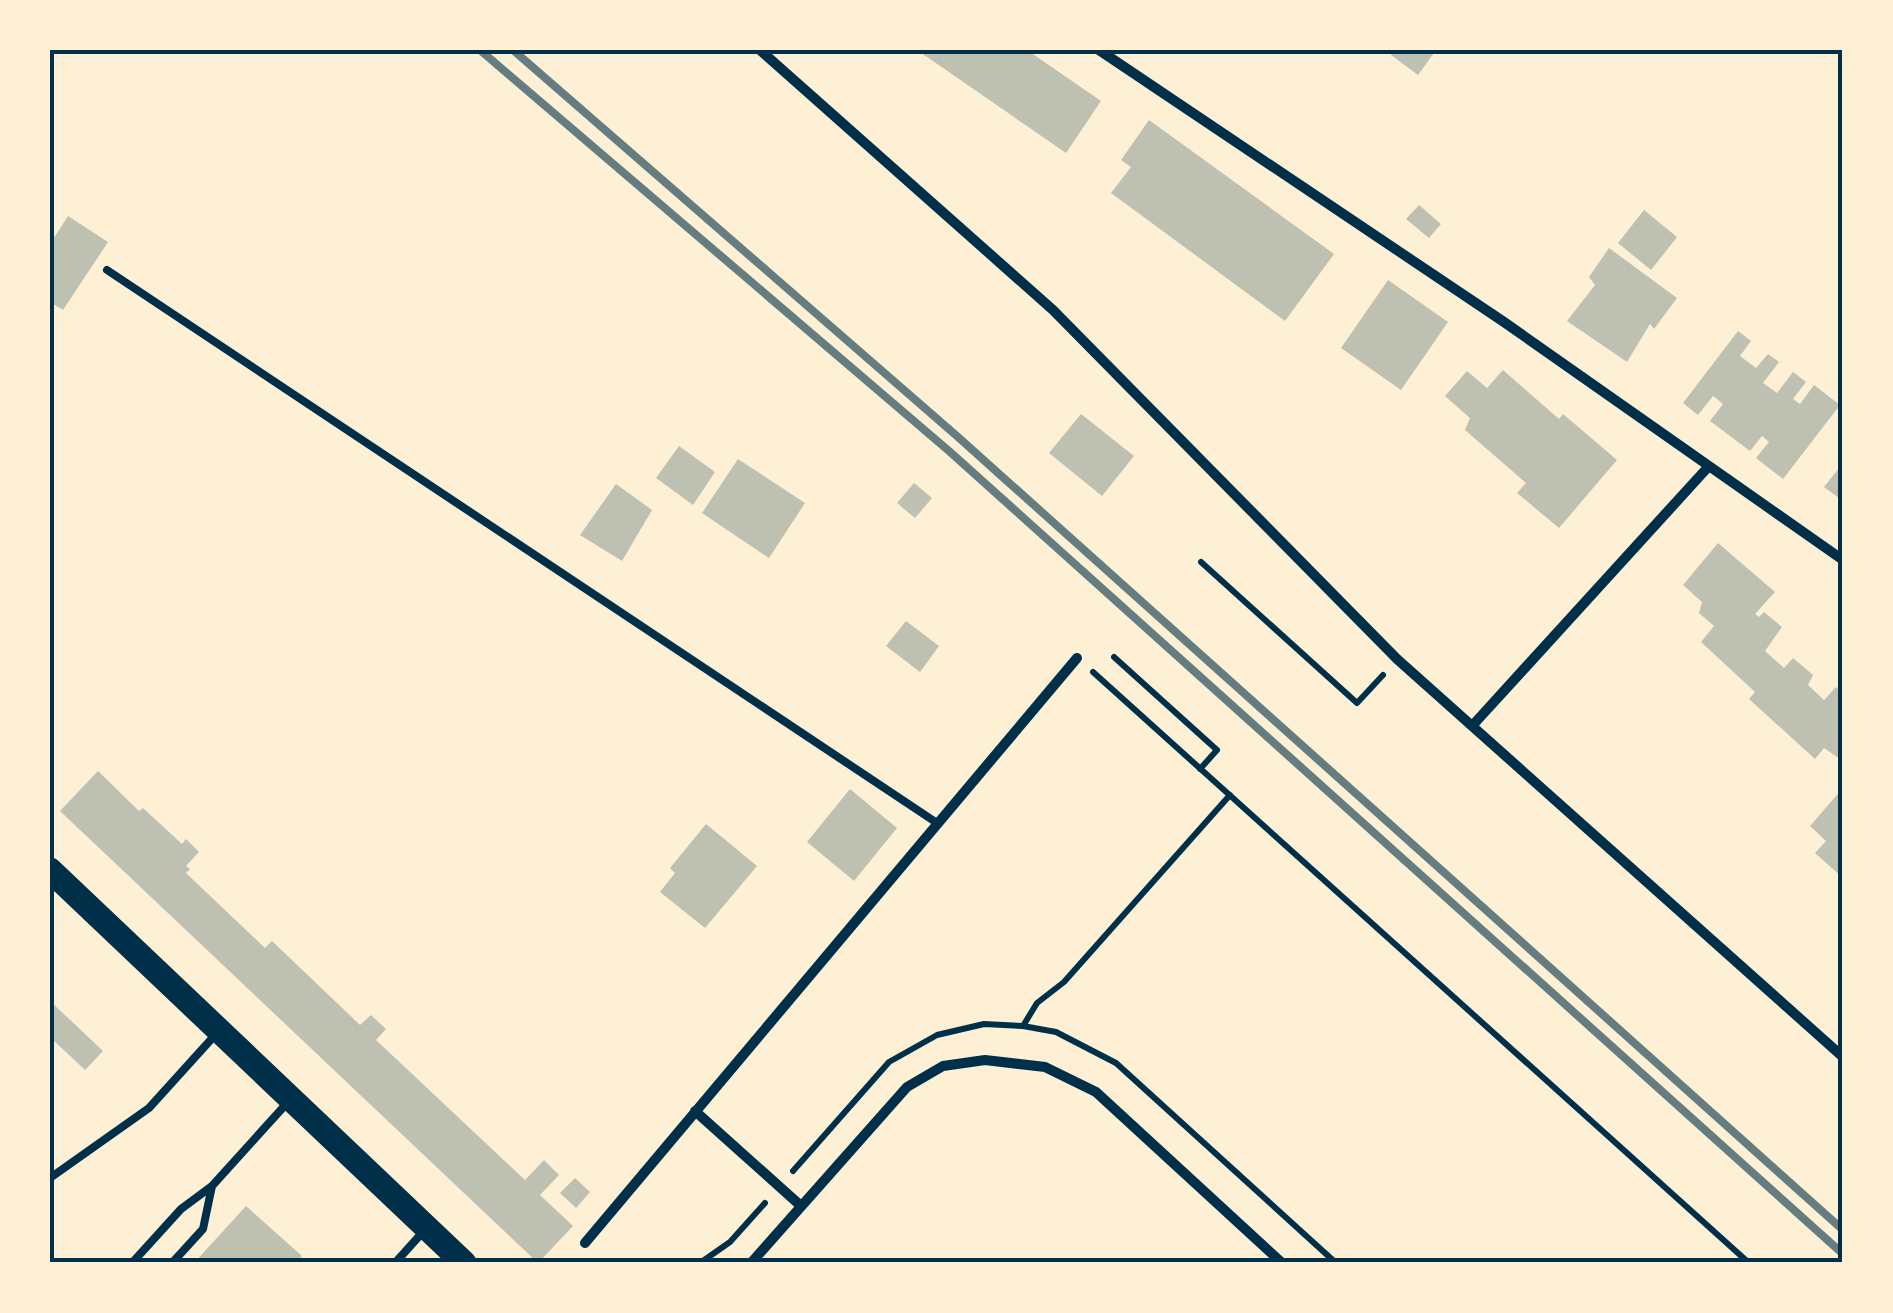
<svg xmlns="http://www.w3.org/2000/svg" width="1893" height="1313" font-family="'Asap Condensed',sans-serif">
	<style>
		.building { fill: #bec0b2 }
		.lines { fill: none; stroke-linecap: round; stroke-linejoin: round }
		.path { stroke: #003049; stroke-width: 6 }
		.service { stroke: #003049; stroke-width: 8 }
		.minor { stroke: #003049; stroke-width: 10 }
		.primary { stroke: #003049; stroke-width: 25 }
		.rail { stroke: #657d81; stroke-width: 8 }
		.neatline { fill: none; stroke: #003049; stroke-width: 4 }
	</style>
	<rect width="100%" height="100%" fill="#fdf0d5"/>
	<!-- building -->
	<path class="building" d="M917 50H1027L1101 101 1066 153Z
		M1395 50H1430L1434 53 1418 75 1391 55Z
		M1149 120 1334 254 1285 321 1111 193 1131 167 1121 160Z
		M1419 205 1441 224 1429 238 1406 219Z
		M1644 210 1677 237 1651 270 1618 243Z
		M68 216 108 242 63 310 50 302V244Z
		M1609 248 1677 298 1654 329 1650 324 1627 362 1567 321 1595 285 1589 277Z
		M1388 280 1448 322 1401 390 1341 348Z
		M1738 331 1751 341 1740 356 1756 368 1768 354 1779 362 1763 383 1777 393 1793 372 1806 382 1793 399 1800 404 1814 385 1840 405 1783 479 1756 458 1769 442 1762 436 1750 451 1710 421 1723 404 1713 396 1698 415 1683 403Z
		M1503 370 1559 419 1563 414 1617 460 1559 528 1517 493 1526 483 1465 430 1470 418 1445 396 1467 371 1487 388Z
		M1081 414 1134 456 1102 496 1049 453Z
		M679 446 715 472 693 505 656 478Z
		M738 459 805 503 769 558 702 513Z
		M1843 463V501L1824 487Z
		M914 483 932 498 915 518 897 503Z
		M616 484 652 510 622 561 580 535Z
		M1718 543 1775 592 1755 614 1759 617 1764 612 1782 627 1765 651 1784 668 1793 658 1813 675 1808 685 1824 700 1836 687 1843 693V761L1824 748 1815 759 1749 699 1755 692 1701 642 1714 626 1699 613 1702 602 1683 585Z
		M906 621 939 646 920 672 886 646Z
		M98 771 139 811 143 808 182 844 186 839 199 852 186 866 190 869 186 873 265 948 272 941 360 1025 371 1015 386 1029 376 1040 525 1180 544 1160 559 1175 540 1195 573 1226 538 1263 60 811Z
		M1843 788V878L1815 853 1826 841 1810 826Z
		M850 789 897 828 854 881 807 842Z
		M706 824 757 866 705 928 660 892 675 873 670 868Z
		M50 1001 103 1051 85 1070 50 1037Z
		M575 1178 590 1192 576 1208 560 1193Z
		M246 1206 302 1256 295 1263H194Z"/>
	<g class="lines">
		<!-- path -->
		<path class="path" d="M1201 562 1357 703 1383 675
			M1114 657 1217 750 1200 769
			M1093 672 1749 1263
			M1023 1026 1037 1003 1064 982 1230 795
			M793 1171 889 1062 937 1035 984 1024 1023 1026 1056 1032 1116 1063 1336 1263
			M700 1263 730 1242 765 1203"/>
		<!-- service -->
		<path class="service" d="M107 270 937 823
			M50 1178 149 1108 216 1034
			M132 1263 181 1209 212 1186 288 1102
			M172 1263 203 1229 212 1186
			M395 1263 422 1233"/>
		<!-- minor -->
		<path class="minor" d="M760 50 1053 310 1397 659 1843 1057
			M1099 50 1504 322 1843 560
			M1472 726 1709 466
			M695 1111 801 1206
			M585 1243 1077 658
			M751 1263 907 1087 943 1066 985 1060 1045 1067 1096 1092 1282 1263"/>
		<!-- primary -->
		<path class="primary" d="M50 870 464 1263"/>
		<!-- rail -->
		<path class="rail" d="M480 50 949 451 1843 1254
			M513 50 958 437 1843 1230"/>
	</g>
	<!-- border -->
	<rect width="1893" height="1313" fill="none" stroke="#fdf0d5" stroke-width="105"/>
	<rect x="52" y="52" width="1788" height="1208" class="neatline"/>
</svg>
